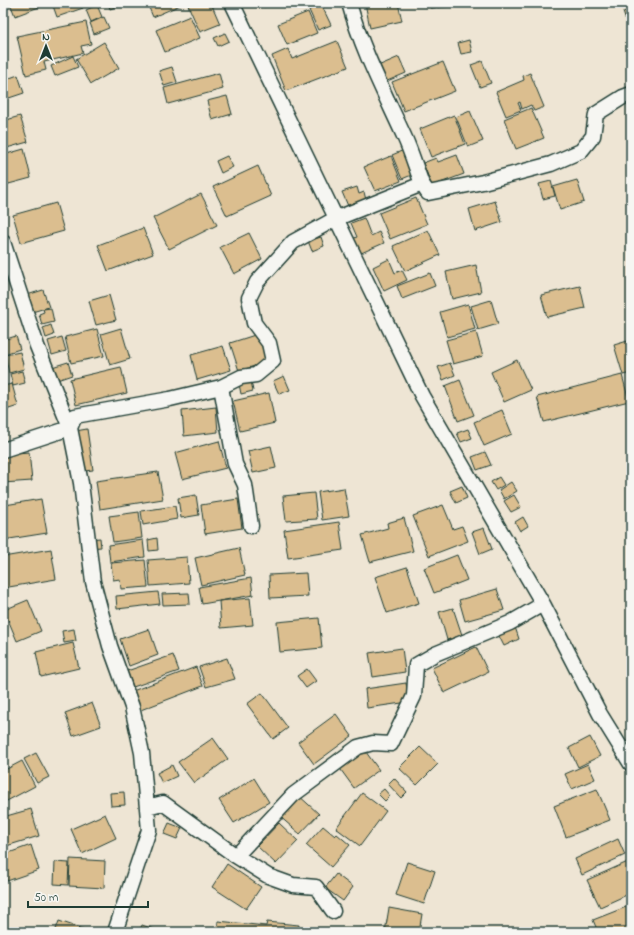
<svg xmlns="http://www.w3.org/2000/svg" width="634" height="935" font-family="'Indie Flower',sans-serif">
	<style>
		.building { fill: #dbbe8f; stroke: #1f3d34 }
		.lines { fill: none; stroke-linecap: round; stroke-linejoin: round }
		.street-casing { stroke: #1f3d34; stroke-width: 17 }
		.street { stroke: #f6f6f2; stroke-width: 14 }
	</style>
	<rect width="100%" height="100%" fill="#eee5d4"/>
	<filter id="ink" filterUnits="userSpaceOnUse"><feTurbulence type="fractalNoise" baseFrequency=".025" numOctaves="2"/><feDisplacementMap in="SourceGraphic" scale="8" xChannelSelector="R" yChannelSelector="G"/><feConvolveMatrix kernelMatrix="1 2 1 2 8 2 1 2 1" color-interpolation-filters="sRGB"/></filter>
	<g filter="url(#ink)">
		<!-- building -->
		<path class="building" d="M10 3H47V4L15 16Z
			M52 3H81L83 8 57 17Z
			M108 3H125L110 9Z
			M147 3H185L153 17Z
			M187 3H211L220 24 200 32Z
			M262 3H274L264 7Z
			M365 3H398L402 21 370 28Z
			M430 3H454V6L430 8Z
			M321 4 331 25 318 30 309 10Z
			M97 5 102 17 91 22 86 10Z
			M631 10V36L623 12Z
			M308 12 317 33 287 45 278 24Z
			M190 16 200 38 165 52 156 30Z
			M104 17 109 28 94 34 90 23Z
			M86 22 91 44 81 46 83 53 44 62 46 70 26 75 17 36Z
			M225 33 229 41 218 46 214 38Z
			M469 40 472 52 461 54 458 43Z
			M337 41 348 67 286 91 272 56 288 49 292 59Z
			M104 42 119 68 91 84 76 59Z
			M73 56 78 67 55 76 51 66Z
			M399 57 406 73 385 82 378 66Z
			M482 61 491 83 480 87 471 65Z
			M443 62 455 91 404 111 392 82Z
			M172 67 177 82 164 86 159 71Z
			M3 71H4L7 79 18 75 24 93 3 100Z
			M219 73 223 89 168 104 164 88Z
			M530 73 544 107 534 111 531 105 522 109 520 102 518 103 521 110 506 116 496 92 524 80 523 76Z
			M227 96 232 114 212 120 207 101Z
			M531 108 544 138 516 149 504 119Z
			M470 111 483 141 468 147 456 117Z
			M454 115 465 144 431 157 420 129Z
			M20 116 28 142 3 149V121Z
			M24 149 31 178 5 185 3 178V155Z
			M404 150 414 174 402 179 392 155Z
			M457 155 464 174 432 186 423 163 436 158 438 162Z
			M227 156 233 167 221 173 216 161Z
			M391 156 401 181 375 191 364 167Z
			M258 166 271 196 227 216 213 187Z
			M577 180 584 202 560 210 553 187Z
			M551 181 555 196 543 199 539 184Z
			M357 187 359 194 364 192 366 200 348 206 342 192Z
			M201 194 217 225 169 249 153 218Z
			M416 198 427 224 390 239 379 213Z
			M495 201 502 222 475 231 469 209Z
			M56 203 64 231 21 243 13 215Z
			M364 218 371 236 379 232 384 243 359 254 352 239 357 237 351 223Z
			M143 228 153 254 108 271 98 245Z
			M428 230 440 255 405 271 393 246Z
			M249 233 262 259 234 274 220 247Z
			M321 237 324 246 312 251 308 241Z
			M389 259 395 273 402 270 407 280 384 291 373 267Z
			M476 265 481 292 452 299 446 272Z
			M430 273 435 286 402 299 397 286Z
			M580 286 585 308 547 317 541 295Z
			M43 290 49 307 32 312 27 295Z
			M109 295 116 320 96 325 89 301Z
			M491 300 498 324 478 330 471 306Z
			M468 304 475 329 447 337 440 312Z
			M51 308 54 322 42 325 39 314 44 312 43 309Z
			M51 325 54 335 46 338 43 328Z
			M121 328 130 359 110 365 101 334Z
			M97 329 104 356 71 363 65 337Z
			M476 332 483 356 453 364 446 340Z
			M258 334 267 362 239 371 230 343Z
			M16 336 20 349 4 354 3 340Z
			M62 337 66 351 52 355 48 341Z
			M631 340V373L623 375 614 345Z
			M223 346 231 370 197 380 191 355Z
			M20 352 24 369 9 373 5 355Z
			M517 360 531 390 504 402 491 372Z
			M68 362 72 375 57 380 52 367Z
			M450 363 455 375 443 380 438 367Z
			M121 367 127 393 76 405 70 379Z
			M22 371 25 383 13 386 10 374Z
			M622 375 629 401 544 422 537 397Z
			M284 376 290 390 279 394 273 381Z
			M460 380 474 415 458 421 445 386Z
			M251 381 253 391 241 394 239 384Z
			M12 384 18 406 3 411V386Z
			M269 393 275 423 240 431 233 401Z
			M216 407 218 432 184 436 182 411Z
			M502 410 512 434 484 446 474 422Z
			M87 429 93 470 76 472 70 432Z
			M468 429 472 438 461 442 457 433Z
			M219 441 226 468 182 479 175 453Z
			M271 446 276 468 253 473 248 451Z
			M29 452 32 481 3 483V454Z
			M485 452 491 465 477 470 472 457Z
			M158 472 163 499 100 509 96 481Z
			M499 477 504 485 496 490 491 482Z
			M511 482 517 491 504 499 499 490Z
			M462 486 467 498 456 503 450 491Z
			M344 488 349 516 322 520 318 492Z
			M314 493 317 519 286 521 283 496Z
			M196 495 199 515 181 518 178 498Z
			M514 495 521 507 511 512 504 501Z
			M41 499 47 533 3 540V502L5 505Z
			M238 499 242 528 205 534 201 505Z
			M443 505 453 529 462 526 468 541 429 556 413 516Z
			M175 506 177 519 143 525 141 511Z
			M139 512 142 538 113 542 109 516Z
			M523 517 528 526 520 531 515 522Z
			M404 518 413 551 370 562 362 535 388 528 387 523Z
			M339 522 343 550 288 558 284 530Z
			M484 528 492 549 480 554 472 532Z
			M100 538 101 547 90 548 89 539Z
			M157 538 158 550 149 551 148 540Z
			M143 540 145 557 110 562 108 545Z
			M239 548 245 575 201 585 195 558Z
			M51 549 56 579 3 588V557Z
			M457 555 467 580 434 593 424 568Z
			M187 557 189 583 150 586 148 560Z
			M145 560 148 587 121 589 120 579 113 580 111 563Z
			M407 567 419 603 387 613 375 577Z
			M306 573 308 596 270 598 269 575Z
			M251 578 253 595 202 604 199 587Z
			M497 589 504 610 465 621 459 600Z
			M158 592 160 604 117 609 116 596Z
			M189 593 190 604 163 605 162 594Z
			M250 598 253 625 221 628 219 601Z
			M28 600 41 631 17 641 4 610Z
			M453 608 462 635 447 640 439 612Z
			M319 618 322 648 280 652 277 622Z
			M515 627 519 639 504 646 498 634Z
			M74 629 76 641 64 643 62 631Z
			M149 629 158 655 129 666 120 639Z
			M73 643 79 668 41 677 36 652Z
			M476 647 488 672 444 693 432 668Z
			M402 648 405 672 373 677 369 653Z
			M173 655 179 671 133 687 127 671Z
			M227 658 235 679 206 687 199 667Z
			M196 667 203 686 138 711 130 692Z
			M307 669 316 681 306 688 297 676Z
			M406 683 409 702 367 708 365 689Z
			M262 693 288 728 273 739 247 704Z
			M92 703 101 726 73 736 65 713Z
			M336 714 352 736 314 764 298 742Z
			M590 737 600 756 578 767 569 748Z
			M213 738 228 759 194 783 178 762Z
			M420 747 438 764 417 785 399 768Z
			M363 748 379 770 354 788 338 766Z
			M36 753 49 777 37 783 24 759Z
			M22 761 35 786 3 803V771Z
			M588 764 595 779 572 789 565 774Z
			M172 765 177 776 162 783 157 773Z
			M254 778 269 802 234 823 219 800Z
			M394 778 407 792 401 798 388 784Z
			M384 789 390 796 385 801 378 794Z
			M597 789 610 820 566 837 554 806Z
			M124 792 125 805 111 806 110 793Z
			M362 793 386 811 360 846 336 828Z
			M297 794 319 814 300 834 278 815Z
			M31 809 39 836 3 847V817Z
			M105 814 116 838 82 854 71 829Z
			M169 823 182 828 177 839 164 834Z
			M279 823 298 841 276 864 257 846Z
			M323 826 335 836 337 834 350 845 331 867 306 845Z
			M618 839 625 855 582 875 575 859Z
			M31 845 39 870 7 881 3 869V855Z
			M70 859 105 861 104 888 69 886Z
			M630 861 631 893 600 907 587 880Z
			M55 862 69 863 68 885 54 884Z
			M407 862 435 871 424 904 396 895Z
			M227 864 261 887 246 909 212 887Z
			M336 874 353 887 343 901 325 888Z
			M631 905V932H598L593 920Z
			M389 908 422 914 419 932H385Z
			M59 921 83 929 82 932H55Z
			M218 921 266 926 267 922 299 925 298 932H217Z
			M142 925 162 932H139Z
			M569 928 570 932H555Z"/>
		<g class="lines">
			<defs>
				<path id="street" d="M232 3 422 396 543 604 600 714 631 764
					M349 3C362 50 384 92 404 136 411 151 416 168 422 184
					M3 242 37 346 70 428 81 483 93 582 110 646 132 707 142 753 149 830 115 932
					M221 387 235 464 245 485 251 526
					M3 450 70 428 75 416 170 399 221 387 241 377 256 375 273 361 269 343 254 323 249 298 257 282 293 242 335 219 422 184 428 193 483 182 551 164 581 151 593 136 596 114 623 97 631 94
					M147 807 163 803 236 856 268 876 293 885 316 887 333 911
					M236 856 293 795 358 747 373 743 391 744 414 696 416 665 435 654 510 623 543 604"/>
			</defs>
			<!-- street casing -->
			<use href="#street" class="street-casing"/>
			<!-- street -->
			<use href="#street" class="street"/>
		</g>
	</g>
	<!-- margin -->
	<rect width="634" height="935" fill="none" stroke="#f6f6f2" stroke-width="16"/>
	<rect x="8" y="8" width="618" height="919" fill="none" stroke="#1f3d34" stroke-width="1.5" filter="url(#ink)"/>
	<!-- north arrow -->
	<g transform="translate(46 46)" stroke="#f6f6f2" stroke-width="3" paint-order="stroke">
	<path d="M0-3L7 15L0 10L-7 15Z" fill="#1f3d34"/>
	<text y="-6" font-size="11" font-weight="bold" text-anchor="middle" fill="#1f3d34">N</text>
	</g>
	<!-- scale -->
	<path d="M28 901v6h120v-6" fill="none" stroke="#1f3d34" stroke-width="2"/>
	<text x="34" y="901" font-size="12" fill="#1f3d34" stroke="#f6f6f2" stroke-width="3" paint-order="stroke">50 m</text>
</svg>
